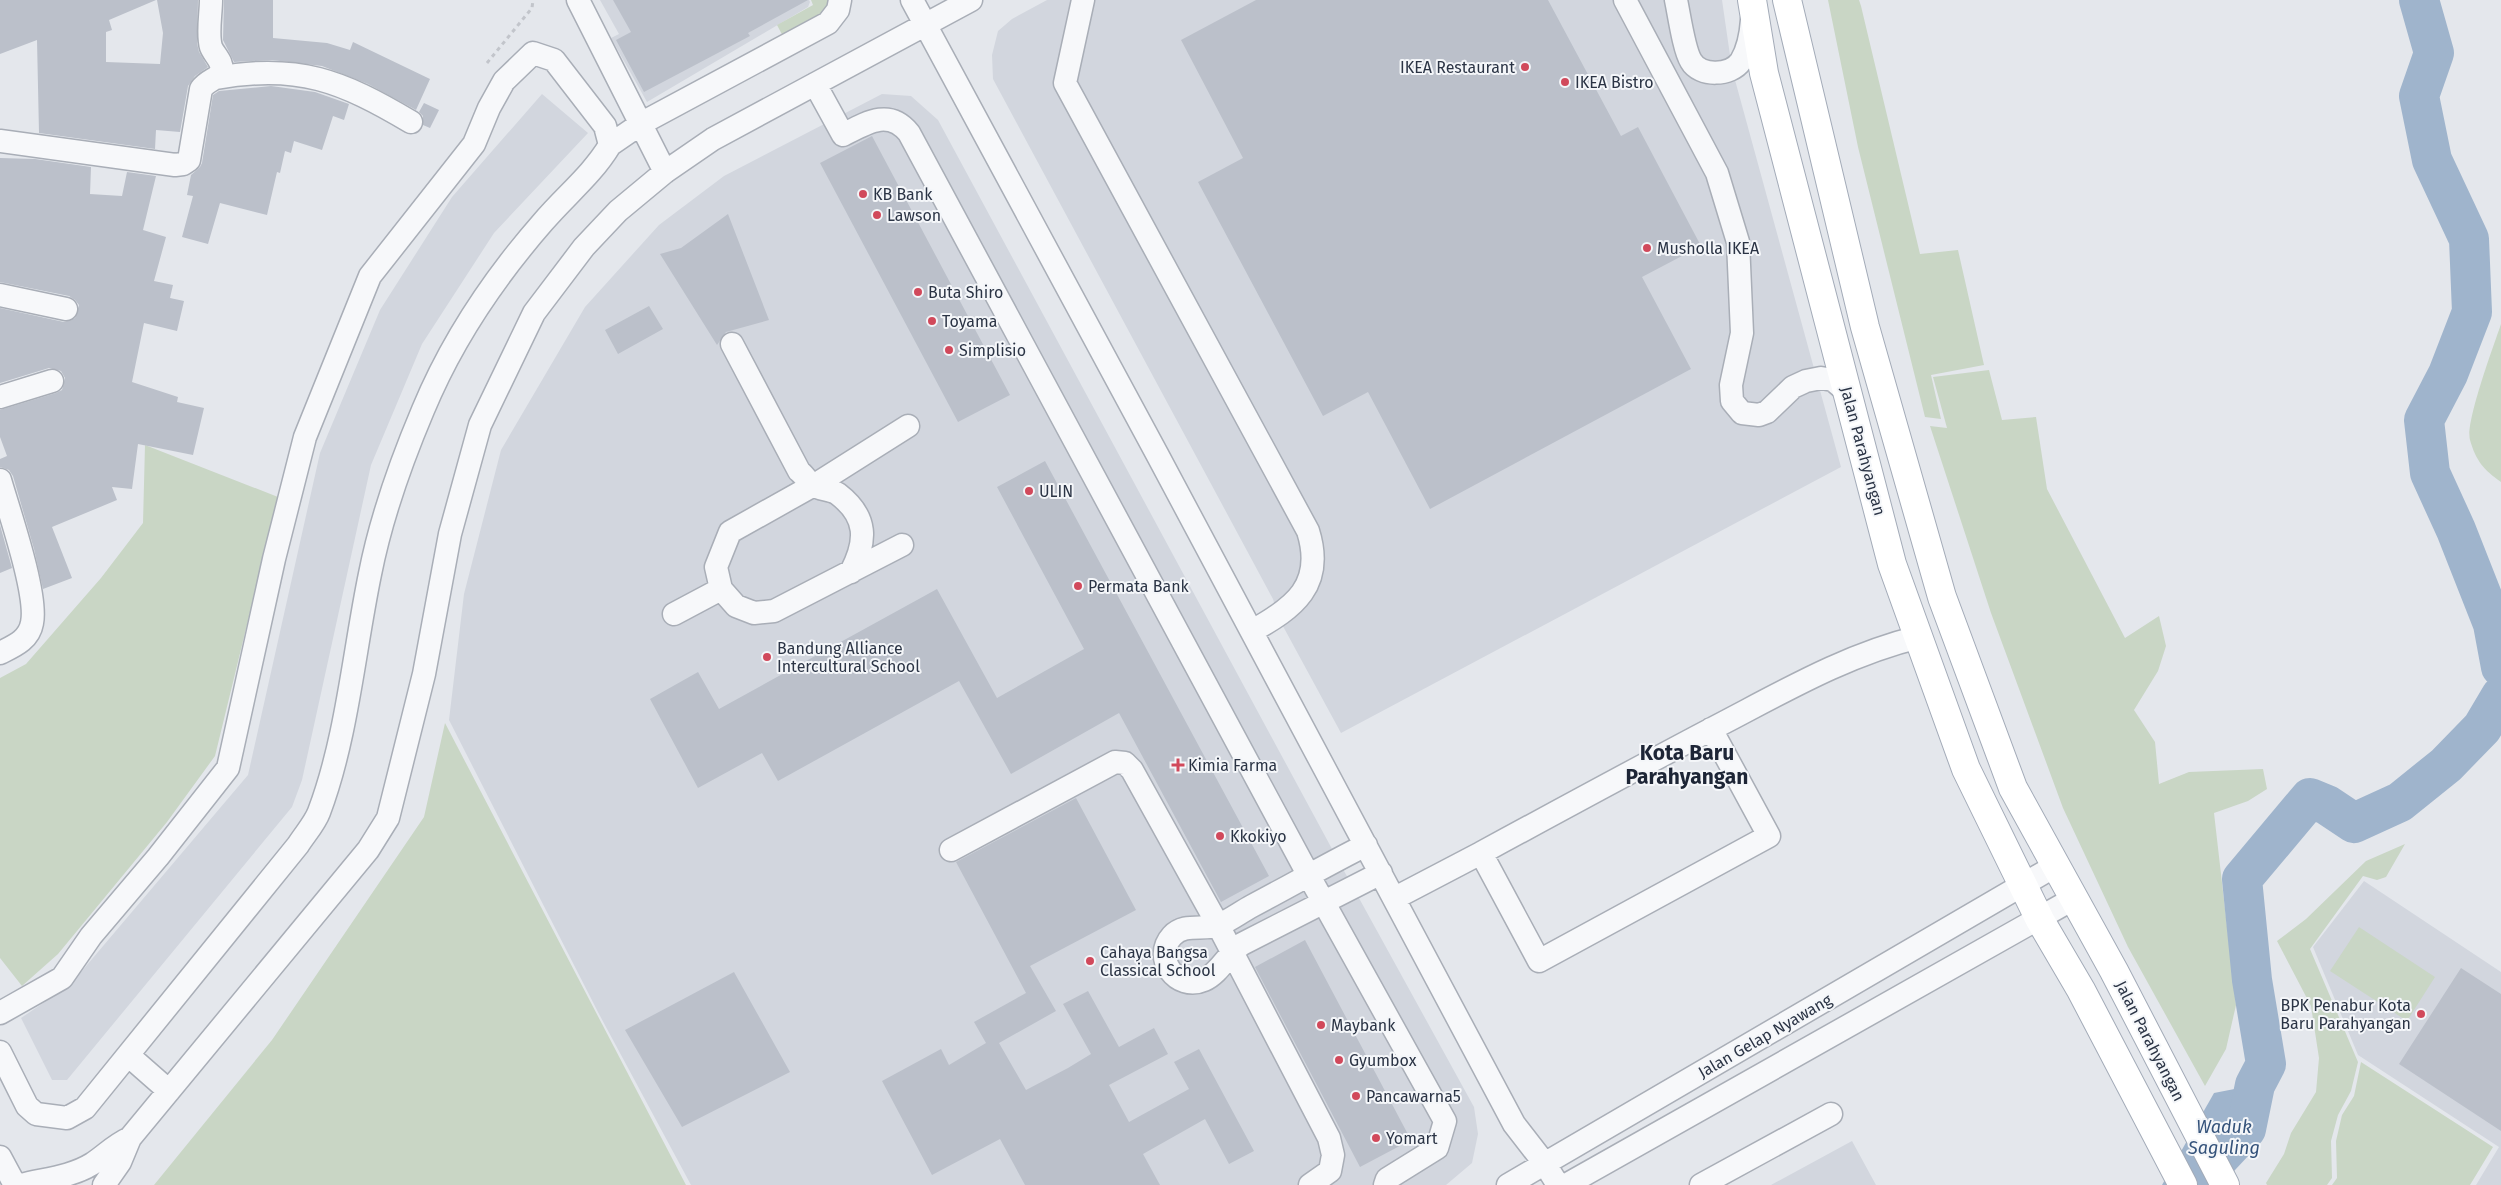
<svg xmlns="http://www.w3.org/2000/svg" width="2501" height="1185" font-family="'Fira Sans',sans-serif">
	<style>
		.built { fill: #d2d6de }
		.green { fill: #c9d6c5 }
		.water { fill: #9fb4cc }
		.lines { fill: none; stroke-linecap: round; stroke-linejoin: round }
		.river { stroke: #9fb4cc; stroke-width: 40 }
		.building { fill: #bbc0ca }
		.minor-casing { stroke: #a9aeb7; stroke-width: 25 }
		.major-casing { stroke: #a3abb8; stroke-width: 30 }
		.path { stroke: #c2c5cb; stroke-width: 3; stroke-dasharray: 4 4; stroke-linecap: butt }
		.minor { stroke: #f7f8fa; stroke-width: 22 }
		.major { stroke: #fff; stroke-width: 28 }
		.poi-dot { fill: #d1495b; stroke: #f4f6f9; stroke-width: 2 }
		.labels { text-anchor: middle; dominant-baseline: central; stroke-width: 4; stroke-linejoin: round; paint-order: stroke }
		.poi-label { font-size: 16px; fill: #2b3445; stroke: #f4f6f9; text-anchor: start }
		.street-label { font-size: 16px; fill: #2b3445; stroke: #f4f6f9 }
		.water-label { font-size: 18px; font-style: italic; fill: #34527a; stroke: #f4f6f9 }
		.district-label { font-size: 21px; font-weight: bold; fill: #1d2536; stroke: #f4f6f9 }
	</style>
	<rect width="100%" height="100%" fill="#e4e7ec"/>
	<!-- built -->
	<path class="built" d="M600 0H809L810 2 808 7 647 102 611 38 619 34Z
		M1047 0H1722L1732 69 1841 467 1341 733 1278 617 1273 599 993 79 992 55 998 31 1012 19Z
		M542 94 588 133 494 233 422 344 371 465 302 780 292 807 67 1080H52L21 1018 70 985 248 775 320 453 380 310 452 197Z
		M882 94 911 96 938 120 1338 860 1474 1107 1478 1134 1472 1163 1446 1185H691L599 1014 449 720 464 594 501 450 585 307 659 225 724 176Z
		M2364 881 2501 972V1185H2476L2499 1147 2358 1055 2313 947Z
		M1852 1141 1876 1185H1771Z"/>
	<!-- green -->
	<path class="green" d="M811 0H831L832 12 786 42 777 25 813 5Z
		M1828 0H1859L1861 6 1920 254 1958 250 1984 365 1931 375 1941 419 1925 417 1858 147Z
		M2501 324V482C2484 470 2476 461 2470 440 2465 423 2494 345 2501 324Z
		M1989 370 2002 420 2036 417 2047 489 2125 638 2159 616 2166 646 2158 671 2134 710 2155 742 2159 784 2189 772 2263 769 2267 789 2248 801 2214 813 2236 1005 2226 1049 2205 1086 2128 947 2063 808 1991 613 1930 426 1947 428 1933 377Z
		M145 445 278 497 215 756 167 822 58 954 22 986 0 958V678L26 664 101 578 143 523Z
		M445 723 686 1185H154L272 1040 424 817Z
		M2405 844 2386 877 2377 880 2363 876 2310 949 2358 1062 2351 1091 2338 1115 2331 1141 2332 1178 2327 1185H2267L2266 1183 2284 1154 2291 1133 2316 1092 2319 1058 2311 1006 2277 941 2306 919 2366 861Z
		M2359 927 2435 977 2407 1021 2330 971Z
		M2361 1062 2493 1147 2470 1185H2332L2337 1178 2336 1141 2342 1115 2354 1096Z"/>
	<!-- water -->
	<path class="water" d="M2255 1085 2270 1096 2267 1114 2250 1154 2221 1185H2162L2214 1093Z"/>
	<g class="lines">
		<!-- river -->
		<path class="river" d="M2419 0 2434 53 2419 96 2432 160 2469 239 2472 312 2448 374 2424 420 2430 473 2456 530 2493 624 2501 667
			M2240 1135 2246 1129 2255 1085 2266 1064 2252 980 2242 879 2310 798 2327 805 2354 823 2400 802 2446 765 2482 728 2501 696"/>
	</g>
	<!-- building -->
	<path class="building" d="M0 0H156L109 20 112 30 106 32V62L160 64 163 33 157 0H198L197 43 199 52 208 67 195 76 188 86 180 132 156 130 155 149 39 133 37 40 0 54Z
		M224 0H273V38L327 43 350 50 353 42 430 79 416 110 368 84 322 66 272 60 234 62 223 40Z
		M613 0H808L748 33 750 36 644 92 616 40 631 32Z
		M1256 0H1548L1621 136 1638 127 1701 246 1642 277 1691 369 1430 509 1368 392 1323 416 1198 182 1243 158 1181 40Z
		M271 86 315 92 349 104 344 120 333 116 322 150 294 141 291 153 285 151 280 173 277 172 267 215 220 203 208 244 182 237 193 196 187 195 191 175 200 167 202 163 213 95 219 91Z
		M424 103 439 110 430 128 423 125V116L419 112Z
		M872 136 1010 395 958 422 820 163Z
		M0 158 35 159 91 167 90 194 122 196 127 172 156 176 143 230 166 237 154 281 173 285 170 298 184 301 177 331 144 323 132 382 178 397 177 402 204 408 193 455 138 444 132 489 112 487 117 500 52 527 72 578 43 589 34 549 13 476 9 470 0 467V459L7 456 0 437V410L56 393 62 390 65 378 61 371 49 368 0 383V308L64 322 75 318 79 305 75 300 69 296 0 282Z
		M728 214 769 320 726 332 717 345 660 254 681 248Z
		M649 306 663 329 618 354 605 330Z
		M1045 461 1269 876 1221 902 1119 713 1011 774 959 681 778 781 762 753 698 788 650 699 698 672 719 709 937 589 997 698 1084 649 997 487Z
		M0 525 12 568 0 573Z
		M1076 798 1136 910 1030 966 1056 1011 999 1043 1026 1090 1068 1068 1091 1054 1063 1004 1088 991 1119 1047 1154 1028 1168 1054 1109 1085 1129 1122 1189 1089 1174 1062 1199 1049 1254 1151 1229 1164 1205 1119 1143 1154 1160 1185H1025L1000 1139 932 1175 882 1081 941 1049 949 1065 986 1043 974 1022 1026 993 956 862Z
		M1305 940 1411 1140 1360 1167 1255 967Z
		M2461 968 2501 994V1131L2399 1064Z
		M734 972 790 1072 682 1127 625 1030Z"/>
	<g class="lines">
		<defs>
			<path id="minor" d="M578 0 665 172
				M912 0 1157 454 1514 1124 1545 1164 1558 1185
				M1083 0 1065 83 1308 531C1325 585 1294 608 1252 631
				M1625 0 1717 173 1738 242 1742 333 1731 385 1732 401 1742 413 1759 415 1767 412 1793 387 1806 381 1821 378 1833 380 1847 392
				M1676 0C1679 14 1684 50 1691 61 1700 77 1731 76 1741 61 1749 48 1751 34 1752 20
				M216 78C298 63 342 81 411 122
				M815 84 843 135C866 123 889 108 909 133L1309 876 1445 1121 1437 1148 1387 1179 1385 1185
				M0 141 175 165 183 164 189 160 201 89C207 80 218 79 221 72 224 62 214 55 211 47 207 34 211 14 211 0
				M610 145 642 123 828 23 838 10 840 0
				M0 295 66 309
				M732 344 799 471C804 475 808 482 813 485 820 490 831 489 838 494 868 517 867 541 851 572
				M0 397 52 381
				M0 480C9 511 38 595 32 623 29 640 14 646 0 653
				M902 545 774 611 754 613 736 606 721 589 716 567 730 532 821 481 908 426
				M674 614 721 589
				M1711 729 1769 836 1539 961 1481 853C1562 809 1643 765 1725 722 1788 689 1849 654 1919 637
				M1366 845C1328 864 1290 886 1252 906 1241 912 1230 920 1219 925 1204 931 1185 922 1172 936 1152 958 1177 992 1204 980 1220 973 1228 953 1242 944L1381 873
				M951 850 1115 762 1125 763 1132 770 1218 925 1329 1138 1333 1155 1330 1171 1310 1185
				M1395 898 1481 853
				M0 1013 62 978 91 936 158 857 228 768 274 559 305 437 370 276 474 144 489 108 504 81 533 53 554 60 605 126 610 145C592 175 565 196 543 222 494 278 452 340 423 410 401 462 381 518 370 574 354 651 347 738 319 812 315 823 305 834 298 845L85 1108 67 1118 36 1114 27 1106 0 1052
				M128 1055 169 1091
				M0 1157 15 1185
				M21 1185C44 1179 71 1177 92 1164 106 1155 113 1146 130 1138
				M104 1185 120 1162 130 1138 368 850 388 818 424 674 450 534 480 425 534 313 584 247 618 211 665 172 713 139 971 0
				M1508 1185 2055 866
				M1566 1185 2073 899
				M1701 1185 1831 1114"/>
			<path id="major" d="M1752 0 1764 73 1892 564 1966 769 2040 920 2081 990 2183 1185
				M1787 0 1865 327 1942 597 2013 788 2114 971 2225 1185"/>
		</defs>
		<!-- minor casing -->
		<use href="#minor" class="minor-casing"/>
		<!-- major casing -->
		<use href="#major" class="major-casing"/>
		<!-- path -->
		<path class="path" d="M487 63 532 8 533 0"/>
		<!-- minor -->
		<use href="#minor" class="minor"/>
		<!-- major -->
		<use href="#major" class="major"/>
	</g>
	<!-- markers -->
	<g class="poi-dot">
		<circle cx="1525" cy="67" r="5"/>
		<circle cx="1565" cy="82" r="5"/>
		<circle cx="863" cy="194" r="5"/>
		<circle cx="877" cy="215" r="5"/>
		<circle cx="1647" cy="248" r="5"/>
		<circle cx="918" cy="292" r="5"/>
		<circle cx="932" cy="321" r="5"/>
		<circle cx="949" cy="350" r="5"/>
		<circle cx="1029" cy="491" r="5"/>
		<circle cx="1078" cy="586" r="5"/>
		<circle cx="767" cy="657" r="5"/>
		<path d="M1175.5 757.5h5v5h5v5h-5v5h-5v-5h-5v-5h5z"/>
		<circle cx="1220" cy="836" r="5"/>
		<circle cx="1090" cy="961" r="5"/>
		<circle cx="2421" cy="1014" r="5"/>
		<circle cx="1321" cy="1025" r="5"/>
		<circle cx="1339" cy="1060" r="5"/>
		<circle cx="1356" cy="1096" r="5"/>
		<circle cx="1376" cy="1138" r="5"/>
	</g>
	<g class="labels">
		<!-- poi labels -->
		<g class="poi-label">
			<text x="1515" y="67" text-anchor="end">IKEA Restaurant</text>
			<text x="1575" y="82">IKEA Bistro</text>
			<text x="873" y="194">KB Bank</text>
			<text x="887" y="215">Lawson</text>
			<text x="1657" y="248">Musholla IKEA</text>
			<text x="928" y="292">Buta Shiro</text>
			<text x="942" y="321">Toyama</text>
			<text x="959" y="350">Simplisio</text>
			<text x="1039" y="491">ULIN</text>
			<text x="1088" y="586">Permata Bank</text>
			<text x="777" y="648">Bandung Alliance<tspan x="777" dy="18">Intercultural School</tspan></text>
			<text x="1188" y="765">Kimia Farma</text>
			<text x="1230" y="836">Kkokiyo</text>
			<text x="1100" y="952">Cahaya Bangsa<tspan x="1100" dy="18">Classical School</tspan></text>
			<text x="2411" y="1005" text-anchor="end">BPK Penabur Kota<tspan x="2411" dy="18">Baru Parahyangan</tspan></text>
			<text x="1331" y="1025">Maybank</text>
			<text x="1349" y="1060">Gyumbox</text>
			<text x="1366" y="1096">Pancawarna5</text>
			<text x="1386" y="1138">Yomart</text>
		</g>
		<!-- street labels -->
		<g class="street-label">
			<text transform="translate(1863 451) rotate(75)">Jalan Parahyangan</text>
			<text transform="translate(1765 1036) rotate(-30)">Jalan Gelap Nyawang</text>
			<text transform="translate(2150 1041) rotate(63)">Jalan Parahyangan</text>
		</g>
		<!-- water labels -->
		<g class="water-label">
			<text x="2224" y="1127">Waduk<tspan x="2224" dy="21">Saguling</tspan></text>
		</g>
		<!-- district labels -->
		<g class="district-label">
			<text x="1687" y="753">Kota Baru<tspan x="1687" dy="24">Parahyangan</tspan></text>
		</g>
	</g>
</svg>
